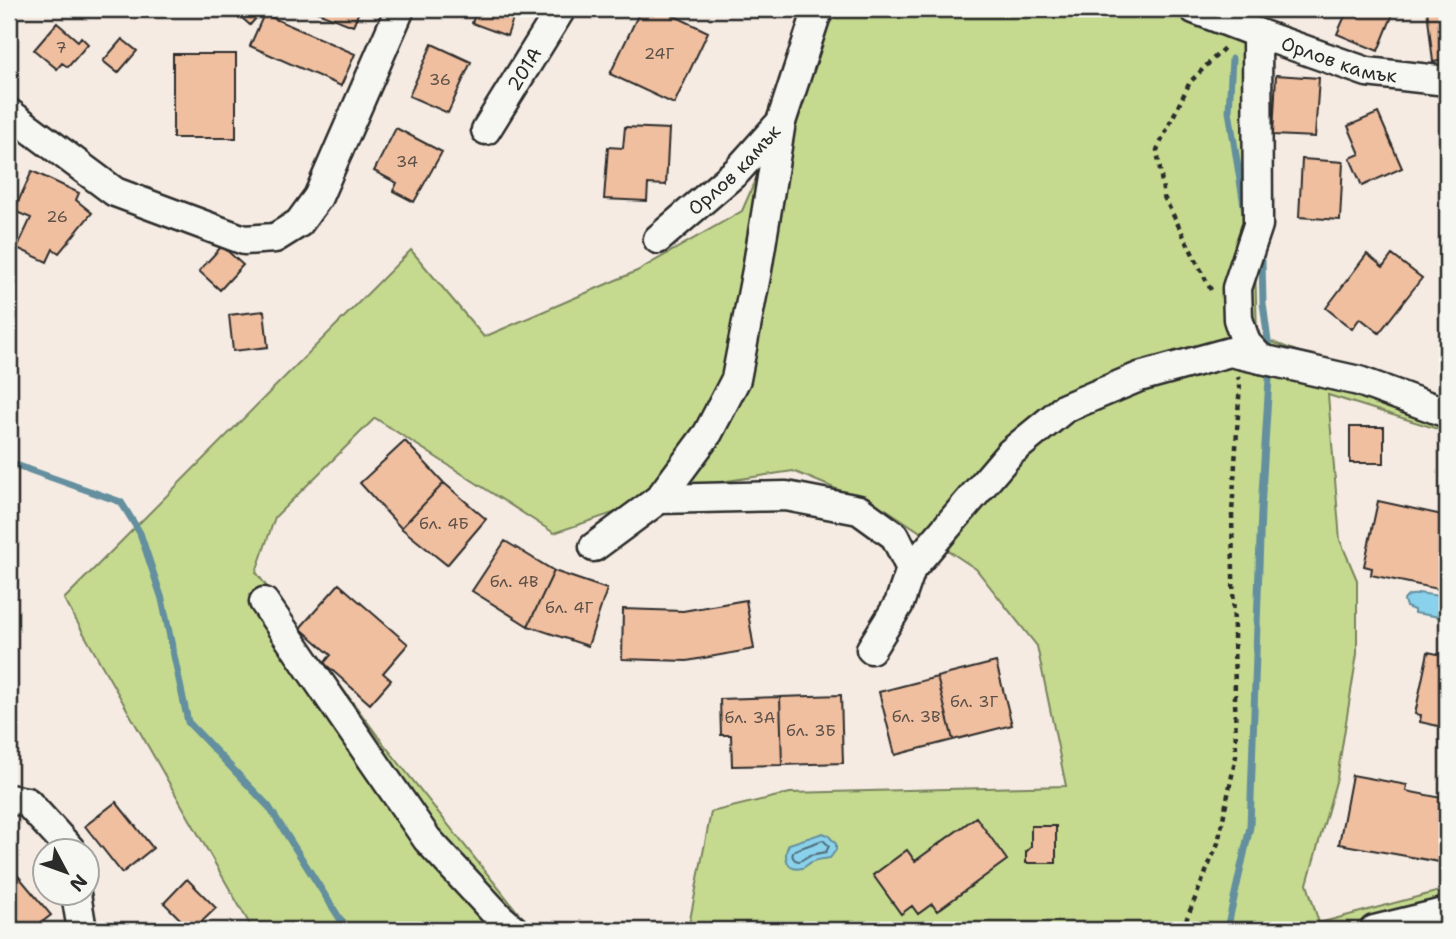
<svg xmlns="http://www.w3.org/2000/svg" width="1456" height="939" font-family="'Shantell Sans',sans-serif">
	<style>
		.green { fill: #c5da8f; stroke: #78825d; stroke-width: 2 }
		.water { fill: #8ad1eb; stroke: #648f9e; stroke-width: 2 }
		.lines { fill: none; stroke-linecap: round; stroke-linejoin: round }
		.shore { stroke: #516d78; stroke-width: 2 }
		.stream { stroke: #648f9e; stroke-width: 7 }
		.building { fill: #f0bfa0; stroke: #2b2b2b; stroke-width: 2 }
		.minor-casing { stroke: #2b2b2b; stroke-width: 33 }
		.path { stroke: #2b2b2b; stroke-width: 4.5; stroke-dasharray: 5 5; stroke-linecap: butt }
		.minor { stroke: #f6f6f2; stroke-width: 28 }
		.labels { text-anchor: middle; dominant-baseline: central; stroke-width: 6; stroke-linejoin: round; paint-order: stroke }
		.number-label { font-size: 16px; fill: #5c5048 }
		.street-label { font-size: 19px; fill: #2b2b2b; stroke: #f6f6f2 }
	</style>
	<rect width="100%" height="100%" fill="#f5ebe2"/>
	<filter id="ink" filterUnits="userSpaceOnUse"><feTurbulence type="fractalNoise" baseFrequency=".0143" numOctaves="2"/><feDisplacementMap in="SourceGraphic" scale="14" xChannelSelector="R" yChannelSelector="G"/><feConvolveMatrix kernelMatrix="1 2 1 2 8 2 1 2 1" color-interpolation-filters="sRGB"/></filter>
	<g filter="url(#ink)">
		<!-- green -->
		<path class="green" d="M844 9H1162L1249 45 1257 336 1447 409V432L1328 395 1340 540 1357 580V654L1337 778 1307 884 1319 923 1447 889V930H688L711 812 790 793 1066 786 1037 646 976 569 887 510 793 471 693 486 554 533 375 418 275 517 256 572 383 743 532 930H253L64 599 411 250 484 337 637 271 742 211 820 32Z"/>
		<!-- water -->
		<path class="water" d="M1418 593 1447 597V618L1414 613V610L1406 607 1404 600C1408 595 1411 594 1417 595Z
			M823 833 828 835 836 844V850L830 858C824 859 817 859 812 862 808 863 806 867 802 868 786 872 783 855 789 844Z"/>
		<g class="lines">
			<!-- shore -->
			<path class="shore" d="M823 840 829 846 826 852 810 855 800 861C793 861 790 855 795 850Z"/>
			<!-- stream -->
			<path class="stream" d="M1232 59 1229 111 1246 218
				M1259 252 1262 260 1263 303 1269 349
				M9 458 13 464 121 502 140 533 162 599 188 722 269 807 347 930
				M1228 930 1230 916 1250 827 1261 510 1269 379"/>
		</g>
		<!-- building -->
		<path class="building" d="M232 9H264L250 25Z
			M318 9H360L353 26 317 12Z
			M477 9H510L507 17 513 19 507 36 472 23Z
			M641 9H660L708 32 674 104 610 74Z
			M1267 9H1311L1310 15 1267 12Z
			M1348 9H1395L1378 51 1337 34Z
			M1427 9H1447V60L1433 62Z
			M264 14 355 54 341 86 250 46Z
			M57 23 78 41 81 37 88 44 68 67 62 63 57 69 34 50Z
			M122 39 137 51 118 73 103 61Z
			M432 44 471 62 448 113 409 96Z
			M173 54H236V138H173Z
			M1276 75 1319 78 1315 137 1273 135Z
			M1378 113 1402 168 1362 186 1350 158 1360 154 1348 126Z
			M625 127 669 129 666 185 648 184 647 201 604 199 608 147 623 148Z
			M396 128 442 152 414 202 393 191 397 183 374 171Z
			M1302 159 1343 162 1340 220 1299 217Z
			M32 171 79 193 76 200 92 213 59 253 53 249 47 262 17 248 31 218 14 211Z
			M222 246 243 265 220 290 199 271Z
			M1367 254 1383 267 1392 255 1422 278 1379 333 1360 318 1352 329 1326 308Z
			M264 311 268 347 233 351 229 315Z
			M1350 427H1384V463H1350Z
			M405 441 444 483 401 528 360 483Z
			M444 483 486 519 447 565 401 528Z
			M1378 501 1447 516V591L1371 575 1372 568 1364 566Z
			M505 541 554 571 528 626 472 591Z
			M554 571 607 589 588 646 528 626Z
			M339 584 408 644 383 673 391 680 370 704 324 663 331 655 300 628Z
			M746 600 754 649 687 661 622 659 623 609 683 611Z
			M1428 652 1447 656V728L1420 722 1421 715 1415 714Z
			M996 662 1012 725 953 740 937 677Z
			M937 677 953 740 895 755 879 692Z
			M841 695 843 763 782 765 780 697Z
			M780 697 782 765 732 766 731 735H721L720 699Z
			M1352 775 1407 785 1406 791 1447 799V848L1445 863 1339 844Z
			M116 802 153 848 122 873 85 826Z
			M976 817 1007 860 937 911 932 904 918 914 912 906 901 914 873 875 907 850 915 861Z
			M1031 826H1056V863H1026V852L1031 847Z
			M14 871 51 915 32 930H9V875Z
			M187 879 216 908 193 930H191L164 903Z"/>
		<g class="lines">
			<defs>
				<g id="minor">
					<path id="s1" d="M1194 9 1257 33 1367 72 1447 81"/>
					<path d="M1257 33 1258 225 1237 288 1238 319 1246 343 1261 359"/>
					<path d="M9 113 115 192 244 240 275 238 299 223 318 197 400 9"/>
					<path id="s2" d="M486 130 561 9"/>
					<path id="s3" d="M658 239 737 171 781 122 817 12 820 9"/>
					<path d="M659 499 786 496 859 510 895 536 911 569"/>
					<path d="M594 547 659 499 708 433 736 379 757 270 781 122"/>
					<path d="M264 602 427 839 500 918 514 930"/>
					<path d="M871 649 899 604 911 569 1010 453 1065 408 1139 377 1230 352 1359 381 1447 413"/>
					<path d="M9 799 27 802 70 849V852"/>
					<path d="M76 894 82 930"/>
					<path d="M1374 930 1447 912"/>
				</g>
			</defs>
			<!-- minor casing -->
			<use href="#minor" class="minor-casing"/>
			<!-- path -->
			<path class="path" d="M1211 290 1164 197 1157 150 1190 82 1226 46
				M1182 930 1218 843 1236 756 1232 513 1240 382 1238 377"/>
			<!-- minor -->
			<use href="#minor" class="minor"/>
		</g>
	</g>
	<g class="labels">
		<!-- number labels -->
		<g class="number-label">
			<text x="61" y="47">7</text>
			<text x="659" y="53">24Г</text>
			<text x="440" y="79">36</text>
			<text x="407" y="161">34</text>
			<text x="57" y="216">26</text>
			<text x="444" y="523">бл. 4Б</text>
			<text x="514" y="581">бл. 4В</text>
			<text x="569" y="607">бл. 4Г</text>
			<text x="974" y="701">бл. 3Г</text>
			<text x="916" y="716">бл. 3В</text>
			<text x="750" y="717">бл. 3А</text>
			<text x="811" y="730">бл. 3Б</text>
		</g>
		<!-- street labels -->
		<g class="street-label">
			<text stroke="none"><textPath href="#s1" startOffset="154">Орлов камък</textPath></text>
			<text stroke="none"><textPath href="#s2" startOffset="72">201А</textPath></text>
			<text stroke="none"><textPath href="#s3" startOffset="103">Орлов камък</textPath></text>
		</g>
	</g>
	<!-- margin -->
	<rect width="1456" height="939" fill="none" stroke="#f6f6f2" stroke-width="35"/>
	<rect x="18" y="18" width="1421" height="904" fill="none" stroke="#2b2b2b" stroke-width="2.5" filter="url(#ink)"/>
	<!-- north arrow -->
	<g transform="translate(66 872) rotate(131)"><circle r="33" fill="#f6f6f2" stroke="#a5a5a2" stroke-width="2"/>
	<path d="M0-5L12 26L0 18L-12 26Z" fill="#2b2b2b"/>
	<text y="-10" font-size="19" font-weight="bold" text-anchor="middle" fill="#2b2b2b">N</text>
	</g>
</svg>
